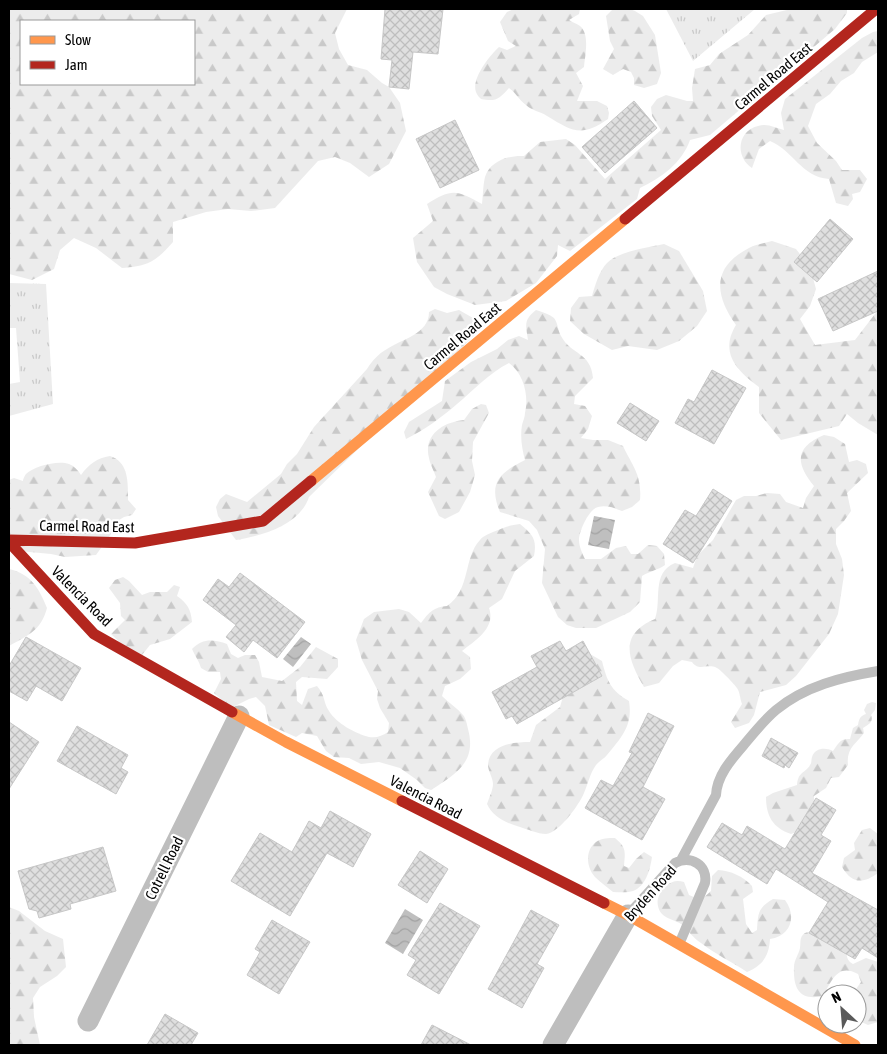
<svg xmlns="http://www.w3.org/2000/svg" width="887" height="1054" font-family="'Asap Condensed',sans-serif">
	<style>
		.grass { fill: url(#grass-tufts) }
		.forest { fill: url(#forest-firs); fill-rule: evenodd }
		.water { fill: url(#water-waves) }
		.building { fill: url(#building-cross-hatch); stroke: #c7c7c7 }
		.lines { fill: none; stroke-linecap: round; stroke-linejoin: round }
		.lane { stroke: #bebebe; stroke-width: 10 }
		.street { stroke: #bebebe; stroke-width: 21 }
		.slow { stroke: #ff974d; stroke-width: 11 }
		.jam { stroke: #b3261e; stroke-width: 11 }
		.labels { text-anchor: middle; dominant-baseline: central; stroke-width: 4.5; stroke-linejoin: round; paint-order: stroke }
		.street-label { font-size: 15px; fill: #000; stroke: #fff }
	</style>
	<defs>
		<pattern id="grass-tufts" width="24" height="20" patternUnits="userSpaceOnUse" patternTransform="scale(1.25)"><rect width="24" height="20" fill="#ececec"/><path d="M3 7l-1-3M5 7V3M7 7l1-3M15 17l-1-3M17 17v-4M19 17l1-3" fill="none" stroke="#c9c9c9"/></pattern>
		<pattern id="forest-firs" width="22" height="20" patternUnits="userSpaceOnUse" patternTransform="scale(1.25)"><rect width="22" height="20" fill="#ececec"/><path d="M5 1l3.5 6h-7zM16 11l3.5 6h-7z" fill="#c9c9c9"/></pattern>
		<pattern id="water-waves" width="16" height="10" patternUnits="userSpaceOnUse" patternTransform="scale(1.25)"><rect width="16" height="10" fill="#bfbfbf"/><path d="M0 5q4-4 8 0t8 0" fill="none" stroke="#a2a2a2"/></pattern>
		<pattern id="building-cross-hatch" width="8" height="8" patternUnits="userSpaceOnUse" patternTransform="scale(1.25)"><rect width="8" height="8" fill="#dfdfdf"/><path d="M0 0l8 8M0 8l8-8" fill="none" stroke="#bebebe"/></pattern>
	</defs>
	<rect width="100%" height="100%" fill="#fff"/>
	<!-- grass -->
	<path class="grass" d="M666 9H755L693 61Z
		M9 283 46 284 53 404 9 416V384L20 382 16 328H9Z"/>
	<!-- forest -->
	<path class="forest" d="M9 9H347L335 33 339 49 348 65 367 70 382 83 389 87 400 103 406 131 389 164 369 177 350 163 335 157 318 161 275 208 251 211 228 209 206 212 173 222V242C155 262 149 266 122 268L96 248 74 238 60 250 54 269 32 280 9 274ZM21 21H194V84H21Z
		M514 9H580L579 14 569 20C573 23 576 23 580 26 590 34 585 56 584 67L576 73 583 86 577 101H597L607 106 609 113 608 119C581 138 572 131 547 116 540 111 532 111 526 105 519 100 516 93 509 88 499 99 496 102 481 99 479 97 477 95 476 92 471 79 490 55 499 47L507 50 516 46 508 41 500 22 507 12Z
		M613 9H630L635 11 643 16 655 35 661 73 657 84 644 88 634 85V78L631 72 623 69 613 75 603 69 614 49 610 41 606 16Z
		M791 9H847V13L835 29 710 135 690 140C682 163 661 178 640 188L637 199 570 251 558 245 557 256 536 283 506 301 475 305 447 294 434 287 417 262 413 238 433 221 427 204C452 188 457 190 482 204 483 196 483 185 485 177 490 161 509 155 524 156L540 142 566 139 575 145 605 179 661 130 652 116 651 107 657 99 666 95 687 101H693L692 88 695 69 710 65 719 54 748 35 766 15Z
		M878 31V52L862 62 854 73 841 81 830 94 816 104 808 126 817 143 836 161 842 170H860L867 179 860 192 852 194 853 199 848 206 836 203 829 179C801 177 793 150 770 141L759 149 752 168C735 157 737 131 758 126 768 123 775 128 784 130L781 113 785 99 862 38 873 32Z
		M772 241 796 249 810 267 816 289 810 306 800 319 815 345 855 340 878 310V435L858 423 847 414 839 426 781 440 759 413V387C737 371 719 353 736 325 714 294 712 267 749 248 756 244 765 243 772 241Z
		M664 244 679 251 703 291 707 311 697 326 679 341 657 350 628 346 612 350 584 334 570 321 571 308 579 297 592 296C595 286 599 271 607 263 617 252 649 247 664 244Z
		M435 309 447 313 459 310 473 318 480 315 492 318 309 497C300 525 262 536 236 540L218 516 216 507 220 499 226 494 247 502 281 474 287 464 297 454 314 427 367 369C372 361 378 354 387 349 402 339 429 334 429 312Z
		M536 310C542 312 549 314 554 318 558 323 558 331 561 336 571 355 591 352 593 378L575 396 574 404 585 406 592 416 588 429 581 438 593 440H608L623 446C633 467 642 475 640 500L632 507 622 511C614 508 607 505 598 507 589 509 579 531 579 540 579 546 582 553 585 559H601L616 548 626 546 631 554H638L648 545 657 546 664 554 665 565C658 570 650 571 642 576L640 602 630 612 596 628H576L567 625 558 617 542 583 545 549 537 530 529 521 500 512C488 483 499 473 525 460 522 449 520 437 522 425 523 421 525 417 525 413 529 396 524 374 509 363 489 373 474 390 457 404 441 418 424 430 406 439L404 432 409 422 442 401 445 381 471 362 497 349 508 340 519 336 528 340C526 326 523 320 536 310Z
		M481 404 486 405 489 413 473 442 472 461 475 475 470 492 459 512 445 519 439 516 428 492 436 477C434 471 430 464 429 458 423 435 443 422 464 420L472 409Z
		M824 435 834 437 845 444 849 462 857 460 866 464 868 473 847 493 851 511 844 521 836 529V544L842 559 844 575 838 614 829 634 796 676 786 685 760 692 754 715 749 723 735 728 731 722 742 704C740 699 740 692 737 688 734 684 721 670 717 668 707 663 699 672 692 662L682 660 673 666 659 683 644 687C627 658 619 634 655 619 662 600 651 573 675 563L693 568 697 556 713 540 736 500 744 496H756L767 493 780 494 786 502 803 508 806 498 814 486C795 463 795 447 824 435Z
		M110 456C129 462 128 483 128 500L136 509 132 515 124 517 111 525V534L96 555 65 557 51 554 9 550V480L14 478 23 481C23 479 25 475 26 474 34 466 58 460 69 464 74 466 78 470 81 475 89 464 97 458 110 456Z
		M520 524C533 535 537 539 534 556L515 571 502 599 489 608C496 628 476 640 462 651L470 657 471 669 460 679 445 686 442 696C449 703 457 708 463 715 466 718 467 725 468 729 477 762 456 774 431 790L425 788 417 780 400 768 379 762 361 764 349 758 334 757 326 751 317 736 302 733 296 737 269 725 265 706 256 697 249 699 231 708 214 693 221 679 220 672H208L201 668C199 661 195 656 192 649 202 638 214 639 227 644L231 654 238 658 245 655H255L259 662 262 677 282 681 300 667 316 647 338 659V667L327 679 302 677 296 682 297 701 302 705 308 689 317 686C326 697 323 702 329 711 336 723 356 734 369 737 377 738 382 736 388 732L389 723 380 708 377 699 378 691 362 660 356 640 364 619 374 612 399 609 409 612 421 623C429 612 434 607 447 606 471 590 463 558 480 540 483 536 489 534 493 532 503 528 509 525 520 524Z
		M9 569C31 574 39 588 47 608 41 631 28 635 9 646Z
		M123 577 129 581 142 595 150 592H167L174 585 180 587 177 596C187 603 191 609 192 622L170 639 150 645 138 660 111 634 125 620 121 616 120 603 109 588 115 580Z
		M590 654 602 661C607 681 611 691 629 701 633 725 622 737 607 755 604 759 599 761 596 765 590 773 588 784 584 793 579 805 559 833 546 834 538 834 527 829 520 827 506 823 493 817 487 804 489 798 493 790 493 784 493 778 488 771 488 765 489 744 515 742 530 742L536 725 560 707 564 693Z
		M872 702 876 703 875 710 871 715C874 722 868 725 863 728L864 733C856 744 846 748 848 765L839 777 831 778 826 788 814 796V806L804 829 791 834C773 828 766 816 766 797L773 793 797 785C798 771 806 773 810 765 812 763 811 760 812 757 815 748 825 747 833 751 838 744 840 738 850 739L853 728 858 725C859 719 860 716 866 714L864 710 867 704Z
		M870 828 878 834V873C863 884 852 884 842 867L844 858 855 850 854 843 862 830Z
		M615 838C627 848 625 852 624 866L629 868 636 859 644 852 652 857C650 870 646 886 633 891 627 893 619 892 613 892 607 887 600 882 595 877 586 867 585 850 596 842 601 838 609 838 615 838Z
		M718 870C731 871 743 876 752 886L753 892 743 899 746 924 752 933 757 930C758 913 758 908 773 899L785 900C797 916 791 936 770 939 769 956 763 965 747 972 732 962 715 954 701 943 693 938 688 930 681 924 673 919 660 918 658 906 656 898 661 891 666 886 672 881 677 880 684 882L689 895 701 900 711 891 712 876Z
		M9 907 19 911 45 931 63 939 66 967 57 976 40 987 33 998 34 1017 40 1045H9Z
		M816 931 846 950C847 957 847 961 853 964L866 958 878 962V1022L868 1025 857 1020V994H846L856 989 861 982 858 974C838 963 832 980 823 996 800 1001 793 989 794 967 794 960 799 954 800 948 801 942 799 937 805 933 807 932 813 931 816 931Z"/>
	<!-- water -->
	<path class="water" d="M594 516 615 520 609 549 588 545Z
		M301 637 311 644 293 667 283 659Z
		M405 909 423 920 403 954 385 943Z"/>
	<!-- building -->
	<path class="building" d="M385 9H443L438 54 413 52 409 89 389 87 392 60 381 59Z
		M634 101 657 128 605 173 582 147Z
		M455 120 479 170 440 188 416 139Z
		M830 219 853 239 817 282 794 262Z
		M878 271V311L833 331 818 299Z
		M712 370 746 388 714 444 675 423 688 399 694 402Z
		M630 403 659 421 646 441 617 423Z
		M713 489 732 501 693 563 663 544 685 510 696 516Z
		M240 573 305 622 277 658 253 640 244 652 226 637 236 625 203 600 218 579 229 587Z
		M26 637 81 668 62 701 36 686 27 701 9 691V666Z
		M560 641 566 651 583 641 602 676 517 724 512 716 506 719 492 692 537 667 531 656Z
		M648 713 674 726 643 787 665 799 642 840 585 808 601 780 613 786 632 753 629 752Z
		M9 722 39 742 9 789Z
		M77 726 128 755 121 768 128 772 116 794 57 761Z
		M771 738 798 753 789 768 785 765 784 768 762 756Z
		M816 798 836 810 821 835 831 841 812 873 878 910V958L862 948 855 959 809 933 828 902 776 869 767 884 707 847 722 823 742 835 747 826 785 849Z
		M330 811 371 834 353 867 327 853 290 916 231 881 260 833 292 852 309 821 321 828Z
		M103 847 116 891 70 904 71 909 39 918 37 911 29 909 18 871Z
		M420 851 448 869 427 903 398 885Z
		M440 903 480 926 439 994 407 975 416 960 408 955Z
		M531 910 559 925 537 964 544 968 522 1008 488 989Z
		M272 920 310 942 279 994 247 975 260 952 255 949Z
		M165 1014 198 1033 191 1045H147Z
		M432 1025 471 1045H421Z"/>
	<g class="lines">
		<!-- lane -->
		<path class="lane" d="M681 860 716 795C717 776 730 761 743 746 753 734 764 720 776 710 805 686 842 677 878 671
			M628 915 675 863C691 855 708 865 705 883L680 942"/>
		<!-- street -->
		<path class="street" d="M88 1021 239 716
			M553 1045 628 915"/>
		<!-- slow -->
		<path class="slow" d="M311 481 625 219
			M232 712 286 742 402 801
			M604 903 628 915 855 1045"/>
		<!-- jam -->
		<path class="jam" d="M625 219 876 9
			M9 540 135 543 263 521 311 481
			M9 542 94 634 232 712
			M402 801 604 903"/>
	</g>
	<g class="labels">
		<!-- street labels -->
		<g class="street-label">
			<text transform="translate(773 76) rotate(-40)">Carmel Road East</text>
			<text transform="translate(462 336) rotate(-40)">Carmel Road East</text>
			<text transform="translate(87 526) rotate(1)">Carmel Road East</text>
			<text transform="translate(82 596) rotate(45)">Valencia Road</text>
			<text transform="translate(426 797) rotate(27)">Valencia Road</text>
			<text transform="translate(164 868) rotate(-64)">Cotrell Road</text>
			<text transform="translate(650 893) rotate(-48)">Bryden Road</text>
		</g>
	</g>
	<!-- border -->
	<rect width="887" height="1054" fill="none" stroke="#000000" stroke-width="20"/>
	<!-- legend -->
	<rect x="20" y="20" width="175" height="65" fill="#ffffff" stroke="#999999"/>
	<rect x="30" y="36" width="25" height="8" fill="#ff974d" stroke="#999999"/>
	<text x="65" y="45" font-size="15" fill="#000000">Slow</text>
	<rect x="30" y="61" width="25" height="8" fill="#b3261e" stroke="#999999"/>
	<text x="65" y="70" font-size="15" fill="#000000">Jam</text>
	<!-- north arrow -->
	<g transform="translate(842 1009) rotate(334)"><circle r="24" fill="#ffffff" stroke="#999999"/>
	<path d="M0-4L9 19L0 12L-9 19Z" fill="#595959"/>
	<text y="-8" font-size="14" font-weight="bold" text-anchor="middle" fill="#000000">N</text>
	</g>
</svg>
